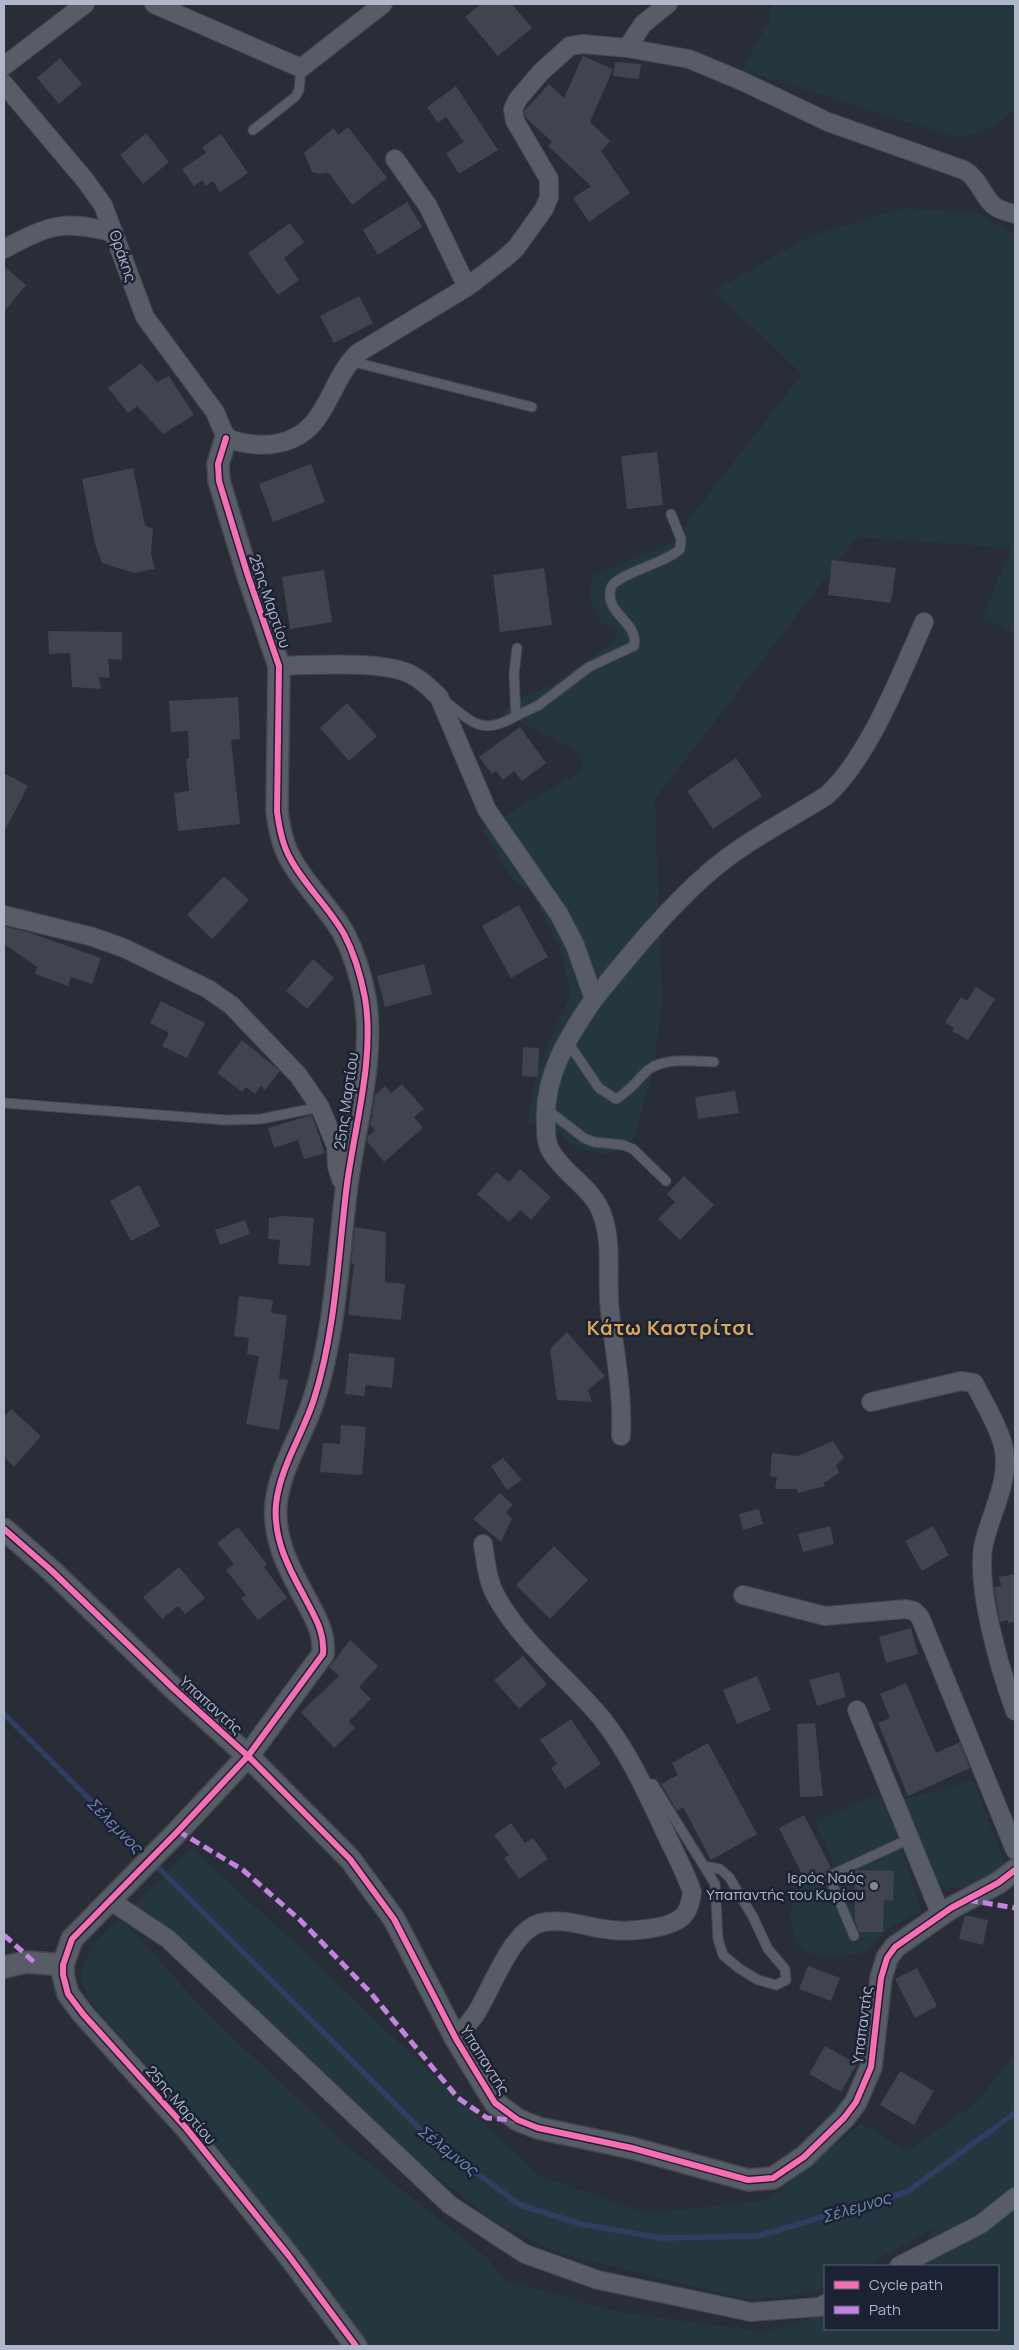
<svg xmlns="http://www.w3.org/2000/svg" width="1019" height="2350" font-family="Manrope,sans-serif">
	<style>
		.green { fill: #24373f }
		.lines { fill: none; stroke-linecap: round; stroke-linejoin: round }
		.stream { stroke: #303e62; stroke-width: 5.5 }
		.building { fill: #40444e }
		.service-casing { stroke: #444851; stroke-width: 11 }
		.minor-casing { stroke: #444851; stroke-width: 20 }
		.tertiary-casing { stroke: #444851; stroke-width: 24 }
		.service { stroke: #585c66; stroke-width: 9 }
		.minor { stroke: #585c66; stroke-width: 18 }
		.tertiary { stroke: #585c66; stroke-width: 21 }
		.quiet { stroke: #c483df; stroke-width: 5; stroke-dasharray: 10 5; stroke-linecap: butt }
		.cycleway-casing { stroke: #1a2234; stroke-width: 9 }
		.cycleway { stroke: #f96db3; stroke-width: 6 }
		.poi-dot { fill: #818797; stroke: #1a2234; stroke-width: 2 }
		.labels { text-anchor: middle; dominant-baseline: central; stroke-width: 5; stroke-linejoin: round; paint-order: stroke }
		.street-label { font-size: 15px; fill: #b1b7ca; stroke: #1a2234 }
		.poi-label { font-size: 15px; fill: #b1b7ca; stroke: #1a2234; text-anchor: end }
		.water-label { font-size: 16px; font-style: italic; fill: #7688b5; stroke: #1a2234 }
		.district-label { font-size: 20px; font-weight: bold; letter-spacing: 1px; fill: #dfa557; stroke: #1a2234 }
	</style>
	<rect width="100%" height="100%" fill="#282d38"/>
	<!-- green -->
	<path class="green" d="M771 4H1015C1015 19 1018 99 1014 107 1003 128 976 134 955 137L742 70 770 19Z
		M903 208 977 213 1015 235V634L982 618 1011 548 857 537 655 799 662 1002 654 1067 635 1136 623 1151 601 1154 578 1148 548 1126 528 1124 533 1087 548 1044 571 994 560 948 533 894 511 878 482 829 584 770 577 750 501 712 522 698 552 685 615 641 617 630 601 623 590 599 592 576 671 543 802 374 714 291 810 236Z
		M973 1780 1005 1864C985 1880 960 1898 934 1882L901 1800Z
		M879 1794 898 1838 835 1866 815 1822Z
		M899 1841 921 1912C899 1921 882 1929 870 1951 840 1958 795 1967 791 1923 790 1913 792 1898 799 1890 817 1871 873 1853 899 1841Z
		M192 1849 303 1951 539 2176 648 2213 768 2200 861 2123 907 2151 975 2104 1015 2054V2346H364L219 2148 88 1999 80 1972 93 1944 121 1918 205 2011 346 2145 487 2258 505 2280 619 2312 766 2332 825 2314V2329H998V2266H916L933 2229 864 2266H825V2287L816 2292 749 2300 556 2252 493 2220 401 2150 133 1907Z"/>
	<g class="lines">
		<!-- stream -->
		<path class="stream" d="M4 1714 428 2137 520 2205 581 2224 660 2238 758 2236 907 2192 1015 2113"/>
	</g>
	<!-- building -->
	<path class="building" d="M481 4H512L532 28 498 56 465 17Z
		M583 56 613 69 590 122 610 141 601 151 630 193 589 222 573 198 591 186 548 146 552 142 525 117 524 111 549 84 564 98Z
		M60 58 82 84 59 104 37 78Z
		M615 62 641 64 639 79 613 76Z
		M456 86 498 150 459 174 446 153 464 142 446 117 438 123 427 107Z
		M348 127 387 178 352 205 329 173 320 174 312 172 304 153 334 128 338 135Z
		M146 133 169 162 143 184 120 155Z
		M221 134 248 173 220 192 213 181 206 186 202 180 194 186 182 169 206 153 202 147Z
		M407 202 422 227 378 255 363 230Z
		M290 223 304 242 284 258 299 280 278 295 248 253Z
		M4 266 26 285 4 312Z
		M359 296 373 323 334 343 320 316Z
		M141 363 157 382 169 376 194 415 163 434 137 406 128 413 108 388Z
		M657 452 663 505 627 509 621 456Z
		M311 464 325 502 273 522 259 484Z
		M133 468 145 525 153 529 151 554 155 569 134 573 102 563 95 544 82 479Z
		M832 560 896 568 891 603 828 595Z
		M544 568 552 625 500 632 493 575Z
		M324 570 332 622 290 629 282 577Z
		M48 631 122 632V660L108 659 110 678 99 677 101 689 72 687 70 653 49 654Z
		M238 697 240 739 231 740 240 824 178 831 174 793 189 791 186 759H189L188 731 171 732 169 701Z
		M347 703 377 736 349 761 320 728Z
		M520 727 546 763 522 781 514 771 503 780 496 771 492 774 479 757Z
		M736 758 762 796 713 829 687 791Z
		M4 773 28 786 4 832Z
		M224 876 249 900 212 939 187 915Z
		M519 905 548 957 511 978 482 926Z
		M4 926 31 933 101 958 92 984 71 977 68 986 35 974 37 967 4 944Z
		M313 959 334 978 307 1009 286 991Z
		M424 964 432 994 385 1007 377 976Z
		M976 987 995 999 968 1040 952 1031 954 1028 945 1022 961 997 967 1001Z
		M161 1001 205 1023 187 1058 162 1046 169 1033 150 1023Z
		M242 1040 280 1071 265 1090 261 1086 255 1094 246 1087 242 1092 217 1073Z
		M523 1047 539 1048 538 1077 522 1076Z
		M402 1084 424 1109 414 1117 423 1128 384 1162 367 1141 368 1136 375 1130 370 1124 373 1115 372 1113 375 1095 385 1086 391 1093Z
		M735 1091 739 1113 698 1119 695 1097Z
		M312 1115 325 1153 304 1159 298 1140 274 1148 268 1128Z
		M520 1169 551 1197 531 1220 520 1210 509 1222 477 1194 497 1172 509 1182Z
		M684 1176 714 1205 680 1240 658 1219 675 1202 667 1194Z
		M139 1185 160 1226 131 1241 110 1201Z
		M282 1216 314 1218 310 1266 278 1264 280 1240 268 1239 269 1218Z
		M245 1220 250 1234 220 1245 215 1230Z
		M355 1227 386 1232 385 1282 405 1284 401 1320 348 1315 354 1264 351 1263Z
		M239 1296 273 1300 271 1313 287 1315 279 1379 288 1380 279 1430 246 1424 259 1356 247 1354 249 1338 234 1336Z
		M567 1332 605 1376 588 1390 592 1402 557 1400 550 1349Z
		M349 1353 395 1358 392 1388 366 1385 364 1396 345 1394Z
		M11 1409 41 1436 14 1467 4 1457V1417Z
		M341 1425 366 1427 362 1475 320 1472 323 1443 340 1444Z
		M833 1441 844 1458 836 1466 839 1473 824 1483 825 1486 798 1493 797 1489H775L777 1477 770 1476 772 1453 798 1456Z
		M503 1458 522 1480 507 1490 491 1466Z
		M500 1493 513 1505 506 1512 512 1519 501 1542 473 1519Z
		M759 1509 763 1524 743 1530 739 1514Z
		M830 1526 834 1544 803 1552 798 1534Z
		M933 1526 949 1555 922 1571 905 1541Z
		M238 1527 267 1564 264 1567 287 1598 258 1620 241 1598 246 1595 226 1570 234 1564 217 1543Z
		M554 1546 588 1580 550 1619 516 1585Z
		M179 1567 205 1598 185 1614 178 1606 162 1619 143 1597Z
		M1015 1574V1622L1008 1623V1620L1000 1622 994 1587 1001 1586 999 1577Z
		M911 1628 918 1654 886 1663 879 1637Z
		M350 1640 378 1666 359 1687 371 1699 349 1721 355 1728 334 1748 301 1712 339 1676 329 1667Z
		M523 1656 547 1684 519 1709 494 1680Z
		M839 1672 846 1697 817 1706 809 1680Z
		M757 1676 771 1710 737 1724 723 1690Z
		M906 1683 936 1753 960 1742 970 1768 908 1796 878 1723 890 1718 880 1694Z
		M571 1719 601 1764 565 1789 551 1768 557 1764 540 1740Z
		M815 1723 823 1796 800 1797 797 1724Z
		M708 1743 757 1834 711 1860 683 1807 677 1811 661 1784 678 1775 672 1763Z
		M804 1815 831 1868 807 1884 779 1828Z
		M511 1823 525 1843 533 1838 548 1859 519 1879 504 1858 509 1855 494 1835Z
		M858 1870 894 1871 893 1901 884 1900 883 1932H859L855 1921V1871Z
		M965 1915 988 1920 983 1945 959 1939Z
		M808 1966 840 1978 831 2001 799 1989Z
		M917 1968 937 2006 915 2018 895 1979Z
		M825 2046 857 2064 841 2092 809 2074Z
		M900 2071 934 2091 914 2125 880 2105Z"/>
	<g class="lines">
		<defs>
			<path id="service" d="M253 130 295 97 299 90 301 68
				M350 361 532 407
				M445 701C473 723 482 736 516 716L514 674 517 648
				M516 716 539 705 589 667 634 646C640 623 603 613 611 588 615 574 667 563 680 549L681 539 671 514
				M567 1041 599 1088 616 1099C630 1091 637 1080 648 1070 665 1057 694 1061 714 1062
				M4 1103 225 1120 261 1119 320 1107
				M545 1108 584 1138 594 1142 623 1145 633 1149 666 1181
				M644 1784H653L715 1884 718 1939 723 1955 740 1969 758 1980 776 1985 786 1980 785 1969 768 1949 753 1917 729 1877 720 1869 704 1866
				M854 1936 829 1876 909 1839"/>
			<path id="minor" d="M154 4 301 68 383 4
				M627 48 643 24 668 4
				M4 66 85 4
				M4 84 85 180 103 205 145 317 215 412 226 438C243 444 261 447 279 443 328 433 327 383 358 353L467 287 505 258 516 248 544 209 549 197V179L515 121 513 109 518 99 541 72 570 46 583 44 627 48 689 59 742 81 828 122 964 170C979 179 981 193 993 205 998 210 1008 212 1015 214
				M395 159 428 206 467 287
				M4 249C49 225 64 219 114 233
				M279 666C311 665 386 660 412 675 422 680 431 689 439 697L487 810 559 914 575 945 594 999C568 1036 543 1077 546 1124 546 1134 546 1144 552 1153 567 1177 594 1188 603 1217 613 1247 606 1281 610 1312 615 1356 623 1391 621 1436
				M4 915 93 937 124 948 208 989 231 1005 298 1075 320 1107 336 1146 337 1166 341 1179 348 1182
				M594 999C629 956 665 911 707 874 742 843 786 821 826 796 868 759 901 674 924 622
				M871 1402 961 1381 974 1383C983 1401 998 1425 1003 1445 1012 1480 989 1515 983 1548 977 1591 1000 1670 1015 1711
				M743 1595 825 1616 906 1609 914 1611 920 1617 1015 1850
				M857 1710 941 1915
				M111 1901 168 1939 450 2205 525 2254 598 2280 751 2312 819 2307 825 2304
				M456 2039C462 2031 469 2023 475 2015 491 1991 511 1931 540 1923 564 1917 588 1928 612 1930 629 1932 669 1929 682 1917 689 1911 691 1901 692 1892 684 1868 671 1846 661 1823 644 1787 628 1752 603 1720 569 1678 522 1644 496 1596 487 1580 486 1562 483 1544
				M899 2266 981 2224 1015 2197"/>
			<path id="tertiary" d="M226 438 218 464 219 481 248 576 279 666 277 811C279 827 282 844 290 858 304 885 329 907 344 934 354 953 361 977 365 998 375 1056 355 1125 347 1184 338 1255 336 1330 314 1399 303 1434 280 1467 276 1504 273 1538 288 1567 304 1596 314 1616 325 1631 323 1654L248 1756 178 1831 72 1939 63 1965V1975L68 1994 83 2014 186 2128 289 2256 356 2346
				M4 1529 52 1571 174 1689 248 1756 350 1859 394 1919 456 2039 495 2103 518 2120 538 2128 632 2148 748 2180 773 2178 804 2157 844 2118 856 2102 871 2067 881 1978 887 1958 895 1947 951 1908 998 1883 1015 1870
				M4 1967 27 1962 63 1965"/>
		</defs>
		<!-- service casing -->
		<use href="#service" class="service-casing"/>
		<!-- minor casing -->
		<use href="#minor" class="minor-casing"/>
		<!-- tertiary casing -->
		<use href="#tertiary" class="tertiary-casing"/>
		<!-- service -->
		<use href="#service" class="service"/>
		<!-- minor -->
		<use href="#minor" class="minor"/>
		<!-- tertiary -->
		<use href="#tertiary" class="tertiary"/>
		<!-- quiet -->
		<path class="quiet" d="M178 1831 243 1870 300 1920 369 1991 458 2098 487 2118 515 2120
			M968 1900 1015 1908
			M4 1935 34 1962"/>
		<defs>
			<path id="cycleway" d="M226 438 218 464 219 481 248 576 279 666 277 811C279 827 282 844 290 858 304 885 329 907 344 934 354 953 361 977 365 998 375 1056 355 1125 347 1184 338 1255 336 1330 314 1399 303 1434 280 1467 276 1504 273 1538 288 1567 304 1596 314 1616 325 1631 323 1654L248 1756 178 1831 72 1939 63 1965V1975L68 1994 83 2014 186 2128 289 2256 356 2346
				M4 1529 52 1571 174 1689 248 1756 350 1859 394 1919 456 2039 495 2103 518 2120 538 2128 632 2148 748 2180 773 2178 804 2157 844 2118 856 2102 871 2067 881 1978 887 1958 895 1947 951 1908 998 1883 1015 1870"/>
		</defs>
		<!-- cycleway casing -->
		<use href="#cycleway" class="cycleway-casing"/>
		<!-- cycleway -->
		<use href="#cycleway" class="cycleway"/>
	</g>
	<!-- markers -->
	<circle class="poi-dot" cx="874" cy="1886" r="5"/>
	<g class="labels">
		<!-- street labels -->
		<g class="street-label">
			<text transform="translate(123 256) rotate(71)">Θράκης</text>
			<text transform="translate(270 601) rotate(71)">25ης Μαρτίου</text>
			<text transform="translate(346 1101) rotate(-82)">25ης Μαρτίου</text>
			<text transform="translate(211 1705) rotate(42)">Υπαπαντής</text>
			<text transform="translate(862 2025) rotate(-83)">Υπαπαντής</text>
			<text transform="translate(485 2060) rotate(58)">Υπαπαντής</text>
			<text transform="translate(181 2105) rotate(49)">25ης Μαρτίου</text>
		</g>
		<!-- poi labels -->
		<g class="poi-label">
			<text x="864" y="1877">Ιερός Ναός<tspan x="864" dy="17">Υπαπαντής του Κυρίου</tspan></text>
		</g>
		<!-- water labels -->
		<g class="water-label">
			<text transform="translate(115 1825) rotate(45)">Σέλεμνος</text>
			<text transform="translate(448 2150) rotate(38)">Σέλεμνος</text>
			<text transform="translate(856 2207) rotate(-17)">Σέλεμνος</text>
		</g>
		<!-- district labels -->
		<g class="district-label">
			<text x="671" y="1327">Κάτω Καστρίτσι</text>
		</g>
	</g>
	<!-- border -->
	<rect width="1019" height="2350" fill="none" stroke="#b1b7ca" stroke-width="10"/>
	<!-- legend -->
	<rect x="824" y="2265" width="175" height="65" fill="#1a2234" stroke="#565e70"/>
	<rect x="834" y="2281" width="25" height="8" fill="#f96db3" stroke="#565e70"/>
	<text x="869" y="2290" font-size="15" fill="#b1b7ca">Cycle path</text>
	<rect x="834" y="2306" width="25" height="8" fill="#c483df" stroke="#565e70"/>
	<text x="869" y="2315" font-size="15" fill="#b1b7ca">Path</text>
</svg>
